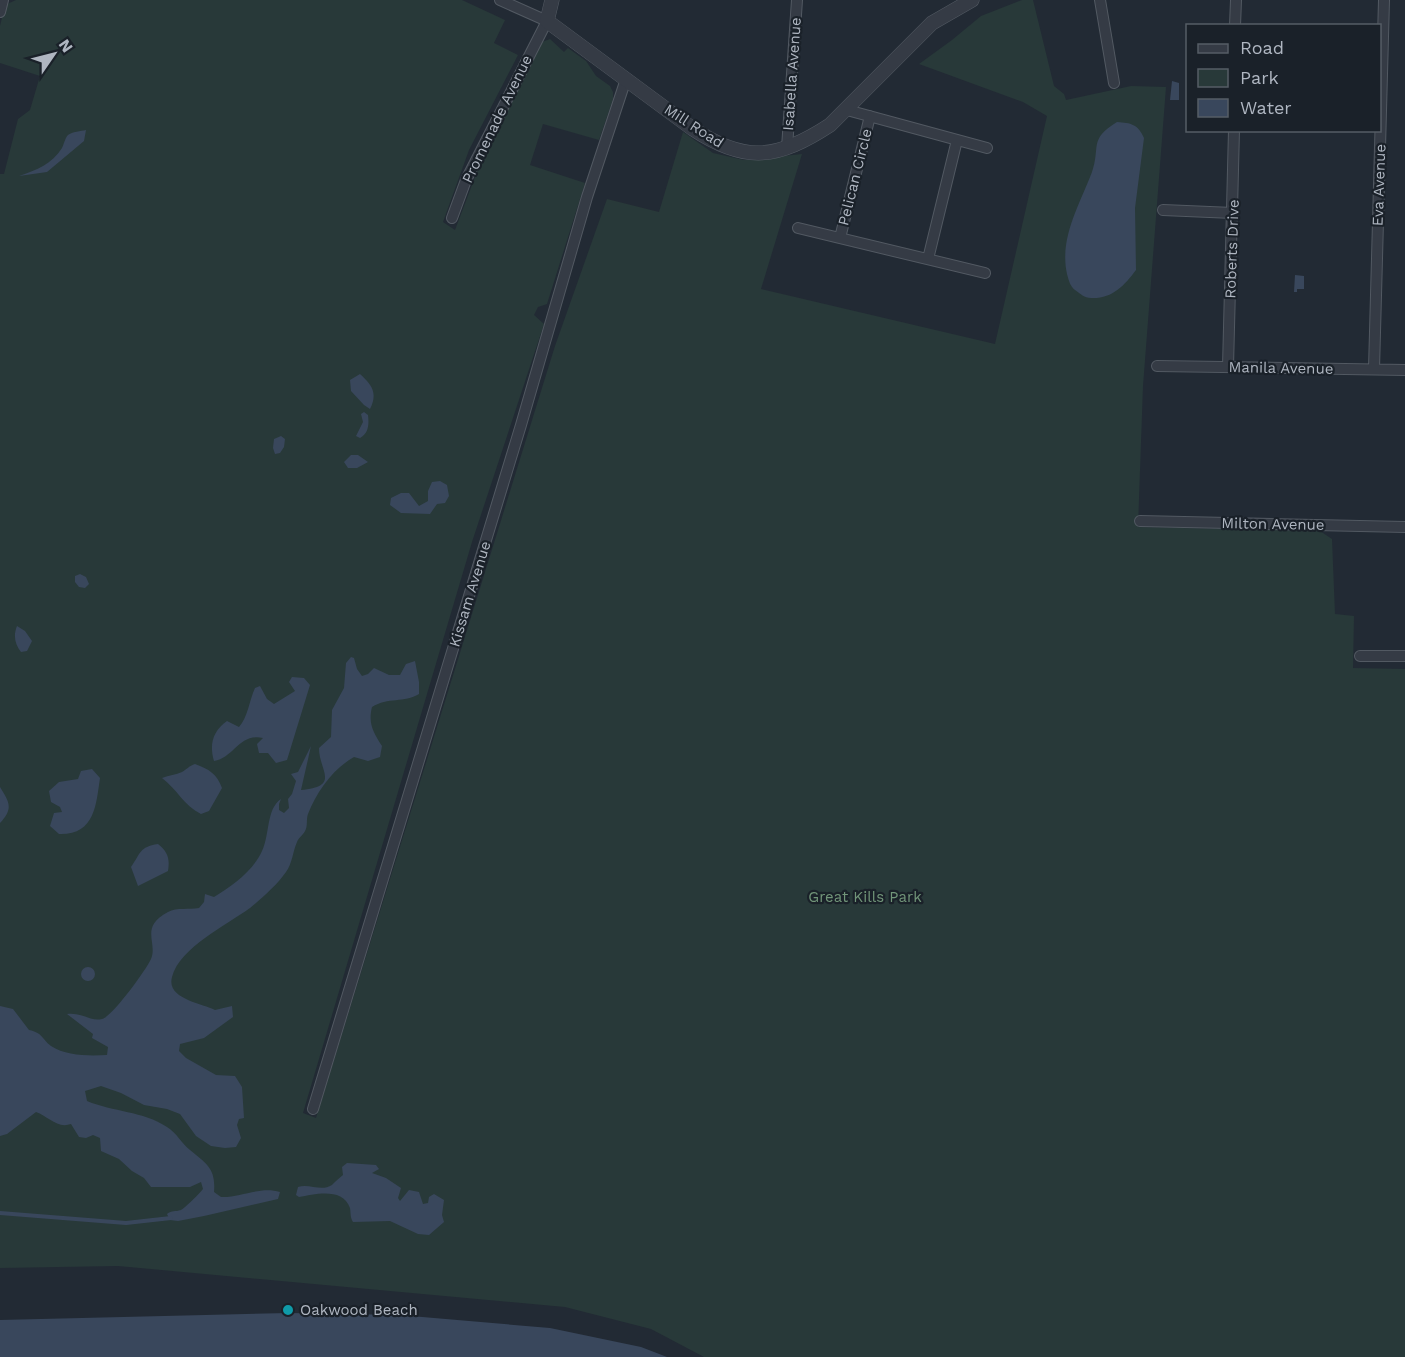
<svg xmlns="http://www.w3.org/2000/svg" width="1405" height="1357" font-family="'Work Sans',sans-serif">
	<style>
		.green { fill: #283939 }
		.water { fill: #39475c }
		.lines { fill: none; stroke-linecap: round; stroke-linejoin: round }
		.stream { stroke: #39475c; stroke-width: 4 }
		.minor-casing { stroke: #525962; stroke-width: 12 }
		.tertiary-casing { stroke: #525962; stroke-width: 15 }
		.minor { stroke: #353b45; stroke-width: 10 }
		.tertiary { stroke: #353b45; stroke-width: 14 }
		.culture-dot { fill: #0f9aa8; stroke: #1a2129; stroke-width: 2 }
		.labels { text-anchor: middle; dominant-baseline: central; stroke-width: 4.5; stroke-linejoin: round; paint-order: stroke }
		.street-label { font-size: 15px; fill: #afb6c1; stroke: #1a2129 }
		.park-label { font-size: 15px; fill: #719579; stroke: #1a2129 }
		.poi-label { font-size: 15px; fill: #afb6c1; stroke: #1a2129; text-anchor: start }
	</style>
	<rect width="100%" height="100%" fill="#222a34"/>
	<!-- green -->
	<path class="green" d="M16 0H462L505 20 494 43 518 55 469 150 443 222 455 230 486 148 542 42 550 39 564 52 568 48 586 61 596 76 610 86 613 92V99L599 140 543 124 530 165 585 183 547 304 538 307 534 315 544 324 472 542 303 1113 316 1118 555 346 607 199 659 212 683 132 713 153 744 160 802 154 761 289 995 344 1047 116 1023 102 919 64 952 40 981 16 1022 0H1033L1054 86 1064 94 1066 100 1131 86 1166 87 1143 386 1138 527 1320 531 1332 539 1335 614 1354 616 1353 668 1405 669V1357H704L651 1329 565 1307 118 1266 0 1268V174H4L18 119 30 110 40 76 0 63V26L5 5Z"/>
	<!-- water -->
	<path class="water" d="M1172 81 1179 83V100H1170Z
		M1117 122C1131 123 1138 124 1144 138L1135 208 1136 270C1124 286 1112 299 1091 298 1084 298 1081 294 1075 290 1070 286 1069 281 1067 274 1059 238 1080 204 1092 172 1101 146 1088 140 1117 122Z
		M86 130 84 141 47 172 19 176C37 170 52 164 62 148 64 144 65 138 68 135 72 132 81 131 86 130Z
		M1295 275 1304 276V289H1297V292H1294Z
		M360 374C372 385 378 393 370 409L364 405 351 391 350 380Z
		M364 412 368 415C369 424 369 433 360 438L356 436 363 422 361 414Z
		M281 436 285 439 284 447 280 453 275 454 273 448 274 439Z
		M351 455H358L368 462 357 468H348L344 462Z
		M440 481 447 485 449 496 445 503 437 504 430 514 401 513 390 505 391 498 401 493H409L419 506 428 501V491L432 482Z
		M80 574 86 577 89 584 85 588 79 587 75 582V576Z
		M17 626 25 631 32 641 27 651 21 652C15 644 13 636 17 626Z
		M351 657 354 658 357 669 362 676 368 674 374 668 389 675H400L406 664 415 661 419 682V694C404 703 388 697 372 707 368 723 373 732 382 746L380 757 368 761 354 757C333 769 317 791 308 814 306 819 308 827 305 831 303 835 299 837 297 842 293 851 292 864 286 872 277 885 262 898 250 908 227 925 180 947 172 977 166 999 202 1003 215 1010L232 1006 233 1017 204 1038 180 1044 179 1051 186 1058 216 1075 235 1076 242 1087 244 1118 239 1119 237 1125 241 1138 236 1147 225 1148 211 1146 196 1136 180 1114 167 1109 144 1105 121 1093 101 1086 85 1091 87 1101C113 1112 143 1111 167 1127 177 1133 181 1143 190 1150 207 1164 216 1169 214 1192L221 1197C240 1198 260 1186 280 1192L278 1199 204 1216 178 1221 170 1220 167 1214C172 1210 175 1212 181 1210 185 1208 200 1193 203 1189L201 1182 190 1187H151L144 1178 132 1171 119 1159 101 1151 100 1138 93 1135 86 1138 79 1137 71 1124C57 1129 48 1116 36 1112L7 1134 0 1136V1006L13 1009 29 1030C43 1033 41 1038 51 1046 66 1056 89 1056 107 1055L108 1047 92 1038 93 1034 67 1014C82 1012 91 1022 102 1019 112 1017 146 970 151 959 158 943 139 927 168 912 177 907 189 910 199 908L204 902 205 894 214 897C232 886 253 871 262 851 270 835 266 809 281 799L279 804V810L284 813 289 808 288 799 292 794 296 781 291 774 298 772 311 746 301 790C341 786 319 771 319 748L331 737 332 710 344 688 346 663Z
		M292 677 304 678 310 685 287 760 276 763 268 753H259L257 744 263 738C239 733 234 758 214 761 209 744 213 731 227 721L239 727C248 717 249 701 255 688L260 686 267 699 274 704 295 691 289 682Z
		M195 764C209 769 217 774 222 788L209 811 201 814C184 806 177 789 162 778 169 775 176 775 182 772 187 769 189 766 195 764Z
		M92 769 100 778C96 805 95 835 59 834L50 826 54 813 62 812 60 807 51 802 49 791 59 782 78 779 81 771Z
		M0 787C9 802 14 808 0 823Z
		M158 844C168 852 170 859 168 871L138 886 131 867C141 853 139 847 158 844Z
		M81 974a7 7 0 1 1 14 0a7 7 0 1 1-14 0Z
		M347 1163 376 1165 379 1169 372 1173 386 1178 401 1188 398 1198 400 1201 409 1190 419 1192 423 1204 428 1203 429 1197 434 1194 444 1200 442 1215 444 1222 429 1235 418 1234 390 1221 353 1222C350 1217 351 1214 350 1208 343 1187 315 1194 299 1197L296 1195 298 1187C309 1183 321 1192 332 1185 335 1182 339 1178 343 1175L342 1167Z
		M289 1313 399 1315 550 1328 641 1347 667 1357H0V1320Z"/>
	<g class="lines">
		<!-- stream -->
		<path class="stream" d="M0 1213 126 1223 171 1218"/>
		<defs>
			<path id="minor" d="M1100 0 1114 83
				M0 12 3 0
				M1235 26 1236 0
				M847 110 987 148
				M787 148 797 0
				M1163 210 1233 213
				M452 218 466 180 547 21 500 0
				M798 228 985 273
				M840 238 870 116
				M928 259 957 140
				M1157 366 1405 370
				M1228 367 1234 130
				M1374 369 1384 0
				M1140 521 1405 527
				M1360 656H1405
				M313 1109 521 425 587 197 626 79"/>
			<path id="tertiary" d="M552 0 547 21 693 129C746 164 778 159 830 125L932 23 972 0"/>
		</defs>
		<!-- minor casing -->
		<use href="#minor" class="minor-casing"/>
		<!-- tertiary casing -->
		<use href="#tertiary" class="tertiary-casing"/>
		<!-- minor -->
		<use href="#minor" class="minor"/>
		<!-- tertiary -->
		<use href="#tertiary" class="tertiary"/>
	</g>
	<!-- markers -->
	<circle class="culture-dot" cx="288" cy="1310" r="6"/>
	<g class="labels">
		<!-- street labels -->
		<g class="street-label">
			<text transform="translate(792 74) rotate(-86)">Isabella Avenue</text>
			<text transform="translate(497 119) rotate(-64)">Promenade Avenue</text>
			<text transform="translate(694 126) rotate(33)">Mill Road</text>
			<text transform="translate(855 177) rotate(-76)">Pelican Circle</text>
			<text transform="translate(1379 185) rotate(-88)">Eva Avenue</text>
			<text transform="translate(1232 249) rotate(-88)">Roberts Drive</text>
			<text transform="translate(1281 368) rotate(1)">Manila Avenue</text>
			<text transform="translate(1273 524) rotate(1)">Milton Avenue</text>
			<text transform="translate(470 594) rotate(-73)">Kissam Avenue</text>
		</g>
		<!-- park labels -->
		<g class="park-label">
			<text x="865" y="897">Great Kills Park</text>
		</g>
		<!-- poi labels -->
		<g class="poi-label">
			<text x="300" y="1310">Oakwood Beach</text>
		</g>
	</g>
	<!-- legend -->
	<rect x="1186" y="24" width="195" height="108" fill="#1a2129" stroke="#565d66" stroke-width="1.5"/>
	<rect x="1198" y="44" width="30" height="9" fill="#353b45" stroke="#565d66" stroke-width="1.5"/>
	<text x="1240" y="54" font-size="18" fill="#afb6c1">Road</text>
	<rect x="1198" y="69" width="30" height="18" fill="#283939" stroke="#565d66" stroke-width="1.5"/>
	<text x="1240" y="84" font-size="18" fill="#afb6c1">Park</text>
	<rect x="1198" y="99" width="30" height="18" fill="#39475c" stroke="#565d66" stroke-width="1.5"/>
	<text x="1240" y="114" font-size="18" fill="#afb6c1">Water</text>
	<!-- north arrow -->
	<g transform="translate(54 54) rotate(55)" stroke="#1a2129" stroke-width="4.5" paint-order="stroke">
	<path d="M0-4.5L10 22L0 15L-10 22Z" fill="#afb6c1"/>
	<text y="-9" font-size="16" font-weight="bold" text-anchor="middle" fill="#afb6c1">N</text>
	</g>
</svg>
